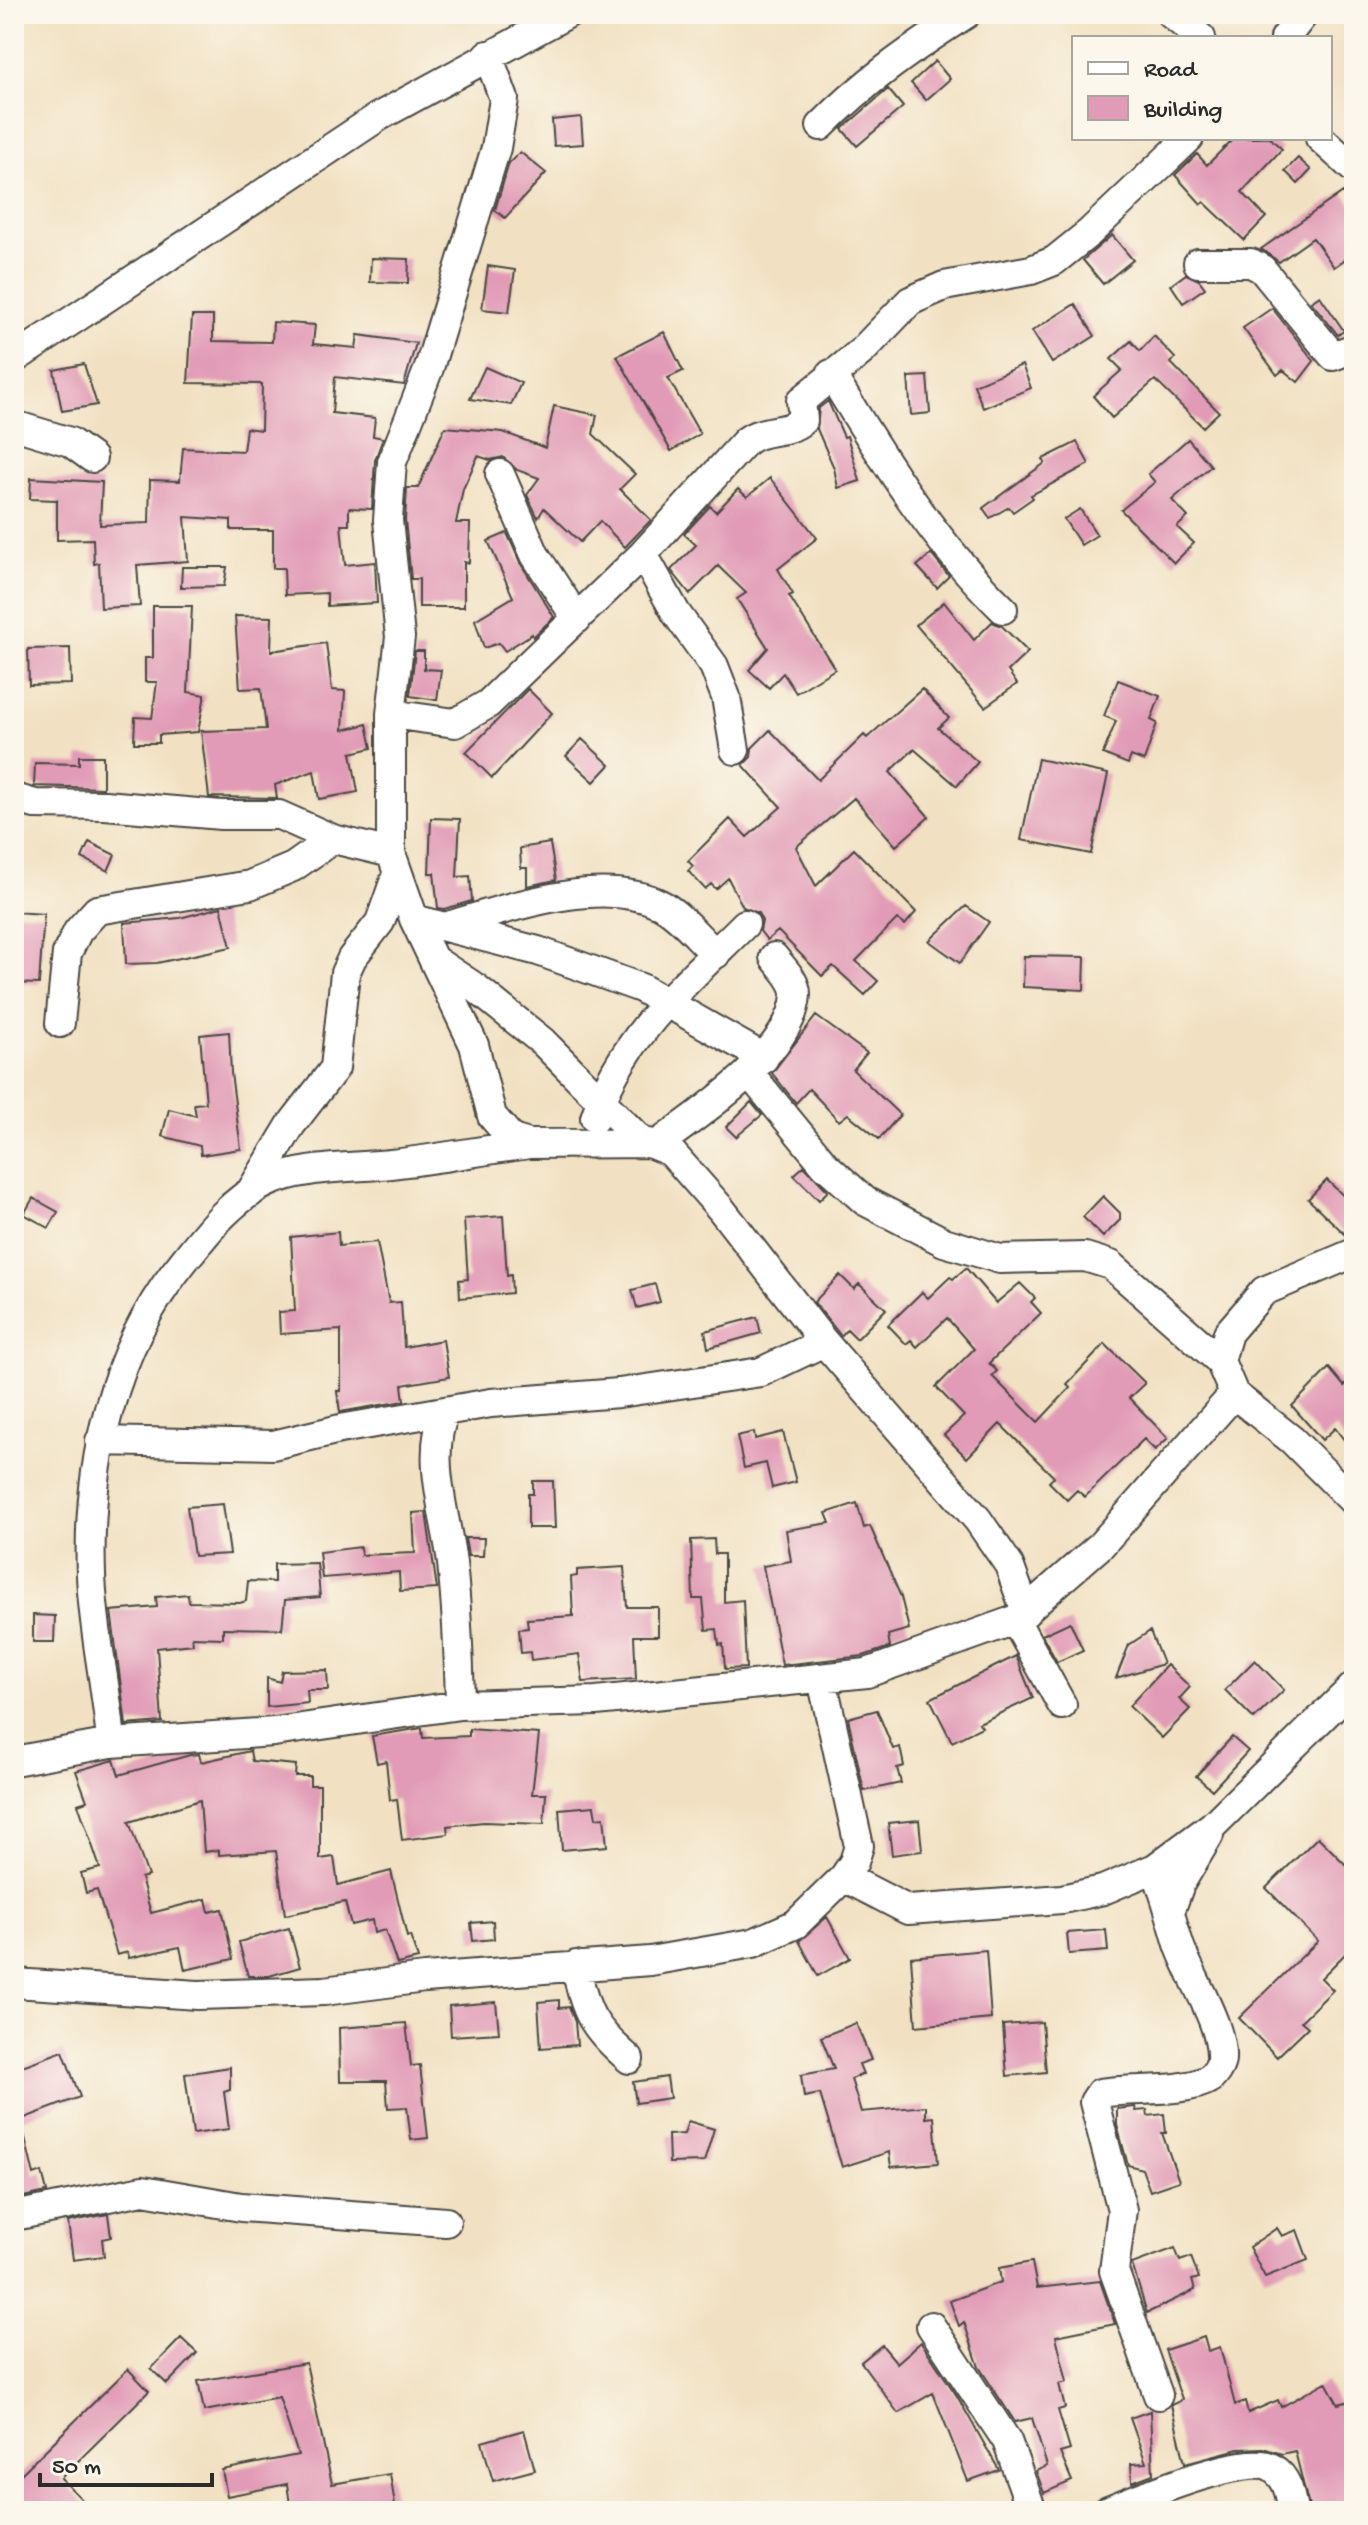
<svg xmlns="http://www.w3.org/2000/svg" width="1368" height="2525" font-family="'Gochi Hand',sans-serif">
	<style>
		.building { fill: #e19bb6 }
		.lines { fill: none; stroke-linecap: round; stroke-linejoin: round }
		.minor-casing { stroke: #494642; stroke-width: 32 }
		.minor { stroke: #fff; stroke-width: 28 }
	</style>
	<rect width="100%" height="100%" fill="#fbf7ec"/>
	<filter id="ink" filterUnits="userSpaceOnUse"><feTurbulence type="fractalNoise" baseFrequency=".0125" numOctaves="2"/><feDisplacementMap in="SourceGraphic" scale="16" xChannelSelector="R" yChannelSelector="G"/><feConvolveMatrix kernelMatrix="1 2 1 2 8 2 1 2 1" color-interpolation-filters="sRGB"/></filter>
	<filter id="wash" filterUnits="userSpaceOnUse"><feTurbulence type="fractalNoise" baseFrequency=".006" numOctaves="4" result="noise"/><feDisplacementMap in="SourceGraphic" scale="32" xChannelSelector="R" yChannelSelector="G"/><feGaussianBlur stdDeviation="1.8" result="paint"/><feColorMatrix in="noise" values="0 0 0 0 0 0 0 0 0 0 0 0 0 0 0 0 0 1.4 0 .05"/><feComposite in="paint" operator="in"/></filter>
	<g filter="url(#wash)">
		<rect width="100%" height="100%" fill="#f1e1c2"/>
		<g id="blocks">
			<!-- building -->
			<path class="building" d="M935 61 950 79 926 100 911 83Z
				M888 89 903 107 857 146 842 129Z
				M581 117 583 144 554 146 552 120Z
				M1234 138H1270L1282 149 1242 192 1266 217 1244 240 1204 202 1201 204 1175 175 1197 154 1207 165Z
				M520 152 546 173 505 218 495 210 509 163Z
				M1298 158 1311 170 1298 184 1285 171Z
				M1343 192 1354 208V253L1334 267 1313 238 1279 262 1261 249Z
				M1112 235 1133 260 1103 284 1083 260Z
				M371 258 409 259 408 283 370 282Z
				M488 266 515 270 509 312 482 309Z
				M1186 274 1199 280 1205 288 1183 303 1171 285Z
				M1320 296 1344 331 1338 335 1311 302Z
				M1075 304 1095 336 1052 363 1032 331Z
				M1272 308 1314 361 1298 382 1283 370 1277 375 1243 328Z
				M192 316H213V341L272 342 273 322 315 325 313 344 356 348 358 335 416 343 404 385 335 377 332 413 375 418 373 436 383 438 375 460 372 509 349 508V525H341L345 565 375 562 377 603 327 606V593L285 595 284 568H273V530H231V520L185 517 188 561 137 565 140 606 101 608 99 563 94 564 93 539 57 540V500L30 499 31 478 102 482 100 525 149 523 150 480 180 481 183 448 243 451 246 428 261 430 262 384 188 383Z
				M664 332 683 371 668 378 700 434 671 451 617 356Z
				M1154 336 1175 358 1171 363 1219 412 1203 427 1155 380 1112 418 1093 396 1122 370 1111 359 1131 341 1140 351Z
				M84 364 97 405 62 411 54 370Z
				M1022 365 1031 388 983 408 974 385Z
				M485 367 521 383 511 405 470 399Z
				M927 376 930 413 911 415 908 377Z
				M828 401 844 437 847 436 860 481 838 488 834 468 817 429 819 408Z
				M554 406 597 415 593 434 635 474 620 489 651 520 625 547 600 521 580 542 544 508 538 518 527 495 539 478 517 470 503 457 490 460 478 456 463 489 456 523H470L469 563 464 562V607H419V579H411L405 520 407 488H418L445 427 503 432 545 448Z
				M1188 439 1211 466 1172 500 1188 517 1177 527 1194 543 1174 563 1121 510 1155 482 1148 474Z
				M1077 442 1089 464 1031 495 1033 498 1013 512 1009 507 990 518 983 508 1045 463 1043 459Z
				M770 478 817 538 778 569 793 594 789 596 835 669 796 693 783 673 769 688 749 670 768 648 737 599 746 593 718 566 690 594 671 570 696 545 684 534 710 506 716 512 738 489 747 497Z
				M1080 509 1097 535 1081 545 1064 519Z
				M507 533 521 564 554 617 533 637 532 634 505 651 499 643 484 648 475 620 513 597 488 541Z
				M931 554 949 576 937 588 917 566Z
				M182 567H227L224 586 181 587Z
				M944 602 974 640 992 622 1002 626 1028 652 1008 671 1017 684 985 707 916 625Z
				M153 606H192L188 692 205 695 198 732 159 735V743H134L135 717 152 718 157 682H145V658H153Z
				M235 616 272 617 271 651 326 643 332 690 345 691 343 730 367 724 372 748 351 753 358 792 319 799 314 771 275 785 277 798 209 797 201 731 266 729 261 688 240 689Z
				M70 648 71 684 29 685 28 649Z
				M415 651H424V669L441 670 437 700 410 696Z
				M1118 680 1160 696 1151 720 1157 723 1144 761 1131 756 1128 764 1103 754 1116 721 1104 716Z
				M528 689 552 713 492 778 466 752Z
				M922 689 949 718 938 728 978 762 957 786 914 749 890 772 929 817 896 846 854 798 796 847 816 886 854 849 916 912 905 925 897 919 856 961 878 981 865 995 833 966 822 976 778 931 767 940 760 931 762 921 758 913 743 907 728 878 716 889 711 884 705 889 688 871 693 866 688 861 730 819 747 837 781 807 743 765 751 757 752 748 770 730 818 780 864 735 867 738Z
				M582 739 610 765 594 782 566 756Z
				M79 756H103V788L34 786 35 763 79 764Z
				M1038 759 1108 774 1091 854 1021 840Z
				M431 818 460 819 457 877 470 876 472 901 444 909 438 908 434 873H429Z
				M89 842 115 855 108 871 82 858Z
				M550 843 556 880 527 886V868H521L520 848Z
				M966 906 989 922 960 963 929 941Z
				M221 907 231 947 157 963 126 964 124 923 180 918Z
				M14 912 44 914 39 984 14 983Z
				M1024 956 1085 957 1084 990 1023 987Z
				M816 1016 867 1053 853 1070 900 1115 879 1139 848 1114 839 1121 809 1089 796 1103 772 1073Z
				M229 1032 231 1073 241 1149 201 1155 200 1146 162 1136 169 1109 196 1116 194 1104 206 1103 200 1035Z
				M751 1102 762 1115 736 1137 726 1127Z
				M804 1166 828 1191 819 1200 794 1175Z
				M1327 1180 1354 1206V1236L1348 1237 1308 1199Z
				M1103 1196 1120 1213V1220L1103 1237 1083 1217Z
				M33 1198 58 1212 49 1228 24 1214Z
				M503 1216 507 1276 511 1275 512 1293 460 1298 459 1280 468 1279 464 1219Z
				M338 1232 339 1246 377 1242 389 1303 401 1302 404 1347 443 1340 449 1377 402 1385 404 1401 340 1412 337 1391H341V1330L280 1334 279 1312 295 1311 291 1237Z
				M966 1268 996 1303 1020 1283 1035 1298 1031 1302 1041 1313 989 1363 997 1371 992 1376 1038 1422 1070 1388 1067 1384 1105 1344 1145 1383 1129 1398 1168 1438 1155 1450 1144 1439 1085 1497 1077 1490 1067 1500 1049 1482 1054 1477 1000 1424 967 1458 944 1435 964 1416 936 1387 974 1349 947 1318 917 1347 911 1340 906 1344 888 1325 922 1292 928 1298 950 1277 953 1279Z
				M840 1275 854 1289 859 1284 886 1309 857 1339 847 1329 841 1336 814 1302Z
				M655 1284 660 1302 637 1308 632 1290Z
				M757 1317 761 1333 708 1348 705 1331Z
				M1329 1368 1344 1386 1354 1378V1453L1335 1428 1322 1440 1292 1406Z
				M754 1432 755 1439 783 1432 796 1482 772 1488 766 1463 744 1468 737 1436Z
				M533 1481H553L555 1528H528V1494H533Z
				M857 1503 864 1528 870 1526 901 1597 909 1629 888 1635 890 1647 863 1656 782 1665 763 1566 791 1561 786 1530 830 1523 826 1513Z
				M223 1504 230 1554 194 1556 187 1507Z
				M426 1512 437 1589 400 1591 399 1572 322 1578 319 1552 360 1547 361 1555 415 1553 413 1513Z
				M465 1538H484L483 1556H468Z
				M714 1539 715 1554H724V1602L743 1600 746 1668 725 1669 723 1644 719 1645 717 1629 706 1630 703 1599H693L691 1540Z
				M317 1563 320 1597 285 1600 282 1629 223 1628V1638L192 1637 193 1644 157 1648 162 1722 126 1725 111 1611 157 1607 156 1597 188 1594 189 1602 240 1603 246 1601 248 1581 274 1582V1564Z
				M624 1567 627 1607H658V1636H634L636 1679 583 1682 579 1654 531 1660 530 1652 521 1653 519 1629 528 1628 527 1619 573 1616 571 1577 577 1576V1570Z
				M33 1615 55 1616 54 1642H33Z
				M1070 1622 1083 1650 1057 1662 1042 1635Z
				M1150 1631 1163 1664 1116 1678 1129 1645Z
				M1016 1656 1033 1698 979 1723 982 1727 952 1742 930 1699Z
				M1255 1660 1284 1690 1254 1719 1225 1690Z
				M1167 1665 1190 1687 1179 1699 1190 1709 1162 1738 1129 1706Z
				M327 1670 328 1690H307L308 1703 267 1707V1678L280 1682 282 1671Z
				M877 1710 893 1749 900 1747 904 1766 897 1768 901 1783 864 1791 848 1718Z
				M422 1728 423 1738 469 1736V1729L539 1734 532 1794H546L544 1824 483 1822 447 1826 448 1834 402 1840 397 1799 390 1800 386 1761 377 1763 372 1736Z
				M1232 1737 1248 1751 1212 1790 1196 1776Z
				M250 1751 252 1761 296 1765 295 1776H310V1785H320V1859L334 1857 338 1885 391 1871 407 1937 410 1936 418 1959 397 1964 385 1930 374 1933 372 1920 351 1925 345 1902 285 1915 276 1851 219 1855V1850L204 1852 200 1800 129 1822 148 1876 141 1878 151 1913 206 1899 209 1912 222 1909 233 1959 185 1970 180 1947 129 1958 128 1952 117 1955 97 1890 86 1893 81 1873 100 1868 78 1804 87 1801 76 1771 114 1760 119 1775 190 1755 199 1754 201 1762Z
				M594 1806 596 1818 604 1817 607 1846 562 1850 559 1809Z
				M919 1820 922 1851 892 1855 888 1823Z
				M1318 1837 1354 1873V1945L1321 1978 1333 1990 1301 2021 1308 2027 1277 2057 1239 2018 1318 1941 1266 1888Z
				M827 1917 850 1958 818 1976 799 1941Z
				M493 1921 494 1939 473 1941 471 1923Z
				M289 1928 300 1967 269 1976H248L239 1942Z
				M1106 1930 1108 1951 1069 1954 1067 1933Z
				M986 1950 991 2019 916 2026 911 1957Z
				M559 2000V2008L569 2007 575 2022 577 2045 541 2048 538 2002Z
				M496 2002 499 2033 451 2036 449 2006Z
				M1042 2022 1046 2072 1007 2076 1003 2025Z
				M406 2023 411 2066 420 2065 428 2138 411 2140 407 2107 388 2108 386 2081H340L339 2028Z
				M856 2023 871 2060 859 2064 863 2074 851 2079 861 2112 926 2106V2118L934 2117 938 2163 891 2167 889 2152 842 2167 820 2094 804 2097 801 2075 834 2069 821 2037Z
				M63 2051 80 2097 17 2121H21L34 2175 42 2172 47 2192 14 2199V2069Z
				M230 2067V2090L224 2092 229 2129 193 2134 185 2074Z
				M667 2077 670 2098 636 2103 633 2082Z
				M1135 2107 1136 2111 1147 2110 1148 2116 1164 2114 1166 2133H1162L1179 2181 1150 2191 1142 2169 1128 2165 1117 2125V2109Z
				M688 2121 714 2129 704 2162 669 2163 668 2135 684 2134Z
				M108 2214 111 2237 102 2239 104 2256 73 2260 68 2222Z
				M1277 2228 1282 2236 1297 2230 1308 2260 1265 2277 1249 2247Z
				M1175 2248 1180 2261 1191 2257 1199 2278 1192 2280 1195 2290 1147 2313 1132 2264Z
				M1032 2262 1037 2288 1100 2281 1115 2324 1056 2336 1067 2382 1059 2384 1065 2408 1058 2410 1070 2450 1060 2453 1072 2481 1044 2493 1036 2471 1047 2466 1032 2418 1015 2422 979 2367 964 2322 959 2326 950 2301 1001 2282 999 2268Z
				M1204 2337 1208 2351 1220 2347 1235 2405 1245 2401 1248 2413 1278 2400 1281 2407 1326 2382 1338 2404 1354 2400V2511H1310L1295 2451 1282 2454 1263 2448 1238 2449 1185 2463 1171 2405 1182 2400 1165 2350Z
				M181 2338 197 2353 167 2384 151 2369Z
				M921 2342 957 2396 999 2470 968 2481 933 2393 898 2413 861 2362 882 2345 897 2363Z
				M306 2363 332 2484 390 2474 396 2511H291L287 2484 227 2496 222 2470 298 2455 279 2397 204 2411 198 2381Z
				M128 2369 149 2391 61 2478 93 2511H14V2481Z
				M1150 2411 1153 2474 1132 2482 1131 2464 1146 2463 1130 2418Z
				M524 2430 535 2470 493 2481 482 2442Z"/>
		</g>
	</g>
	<g filter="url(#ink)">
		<use href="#blocks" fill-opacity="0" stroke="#494642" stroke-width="2"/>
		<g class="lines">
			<defs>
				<path id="minor" d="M1171 14 1201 38
					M1285 38 1304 14
					M488 55 504 99 496 148 429 368 392 462 388 520 400 637 391 714V853L414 919 474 1045 492 1116 512 1139 529 1144 649 1143 671 1152 721 1209 824 1342 978 1520 1009 1565 1026 1612
					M821 126C865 81 913 48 966 14
					M1320 138 1354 169
					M1198 263H1251L1262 269 1333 356 1354 348
					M14 359 378 117 567 14
					M831 374C882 458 932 540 1003 609
					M14 425 70 442 92 458
					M500 474 535 555 577 619
					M643 554 676 613 714 666 726 697 735 750
					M391 714 455 723 488 704 643 554 746 441C764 427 786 435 803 420L801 401 862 351 910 301 944 286 1031 270 1054 261 1089 233 1189 138
					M14 798 35 804 105 805 221 815H279L333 839 391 853
					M414 919 538 951 641 988 764 1058
					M448 926C509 908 600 875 660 904 680 914 699 939 716 954
					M434 960 476 988 543 1042 643 1143
					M60 1023 67 953 78 931 97 910 250 885 293 867 333 839
					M750 1074 825 1165 865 1201 944 1242 1000 1259 1085 1257 1111 1265 1220 1361
					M595 1118C621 1037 687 982 745 924
					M658 1144C700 1113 794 1051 796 994 796 980 782 968 774 957
					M250 1193 291 1125 335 1068 345 973 352 958 380 922 397 874
					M1354 1253 1264 1291 1228 1333 1220 1361 1234 1394 1292 1440 1354 1502
					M445 1411C425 1458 446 1514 452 1563 457 1610 459 1658 460 1705
					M100 1441 273 1445 340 1429 491 1403 619 1393 761 1372 824 1342
					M1015 1620 1062 1705
					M111 1743C107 1687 93 1631 91 1575 87 1464 112 1349 183 1262 207 1232 231 1200 266 1183 302 1166 352 1168 391 1164 438 1159 483 1150 529 1144
					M14 1761 111 1743 274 1732 460 1705 596 1701 867 1673 1015 1620 1101 1545 1234 1394
					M1155 1868C1165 1893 1171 1918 1179 1944 1190 1977 1223 2025 1221 2059 1221 2066 1214 2076 1209 2079 1183 2094 1131 2087 1100 2093L1094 2102 1122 2210 1114 2271 1158 2395
					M844 1877 908 1910 1062 1899 1103 1890 1155 1868 1212 1826 1354 1686
					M1171 1909 1180 1884 1209 1835
					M576 1965C584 2012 593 2028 629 2059
					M14 1983 198 1995 324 1991 425 1978 650 1961 753 1943 796 1924 844 1877 854 1862 859 1846 822 1679
					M14 2216 143 2190 241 2207 446 2222
					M931 2326 1007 2441 1032 2511
					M1106 2511C1136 2499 1247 2452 1272 2468 1288 2478 1290 2494 1293 2511"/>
			</defs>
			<!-- minor casing -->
			<use href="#minor" class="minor-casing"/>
			<!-- minor -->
			<use href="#minor" class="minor"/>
		</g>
	</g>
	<!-- margin -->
	<rect width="1368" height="2525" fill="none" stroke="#fbf7ec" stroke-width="48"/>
	<!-- legend -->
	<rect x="1072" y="36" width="260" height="104" fill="#fbf7ec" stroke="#a8a59f" stroke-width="2"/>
	<rect x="1088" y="62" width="40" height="12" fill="#ffffff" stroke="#a8a59f" stroke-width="2"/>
	<text x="1144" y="76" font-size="24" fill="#2b2b2b">Road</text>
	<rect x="1088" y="96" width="40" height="24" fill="#e19bb6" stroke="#a8a59f" stroke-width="2"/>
	<text x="1144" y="116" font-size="24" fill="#2b2b2b">Building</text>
	<!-- scale -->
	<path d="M40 2473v12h172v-12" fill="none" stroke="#2b2b2b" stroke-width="4"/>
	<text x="52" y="2473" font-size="24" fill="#2b2b2b" stroke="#fbf7ec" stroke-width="6" paint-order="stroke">50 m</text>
</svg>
